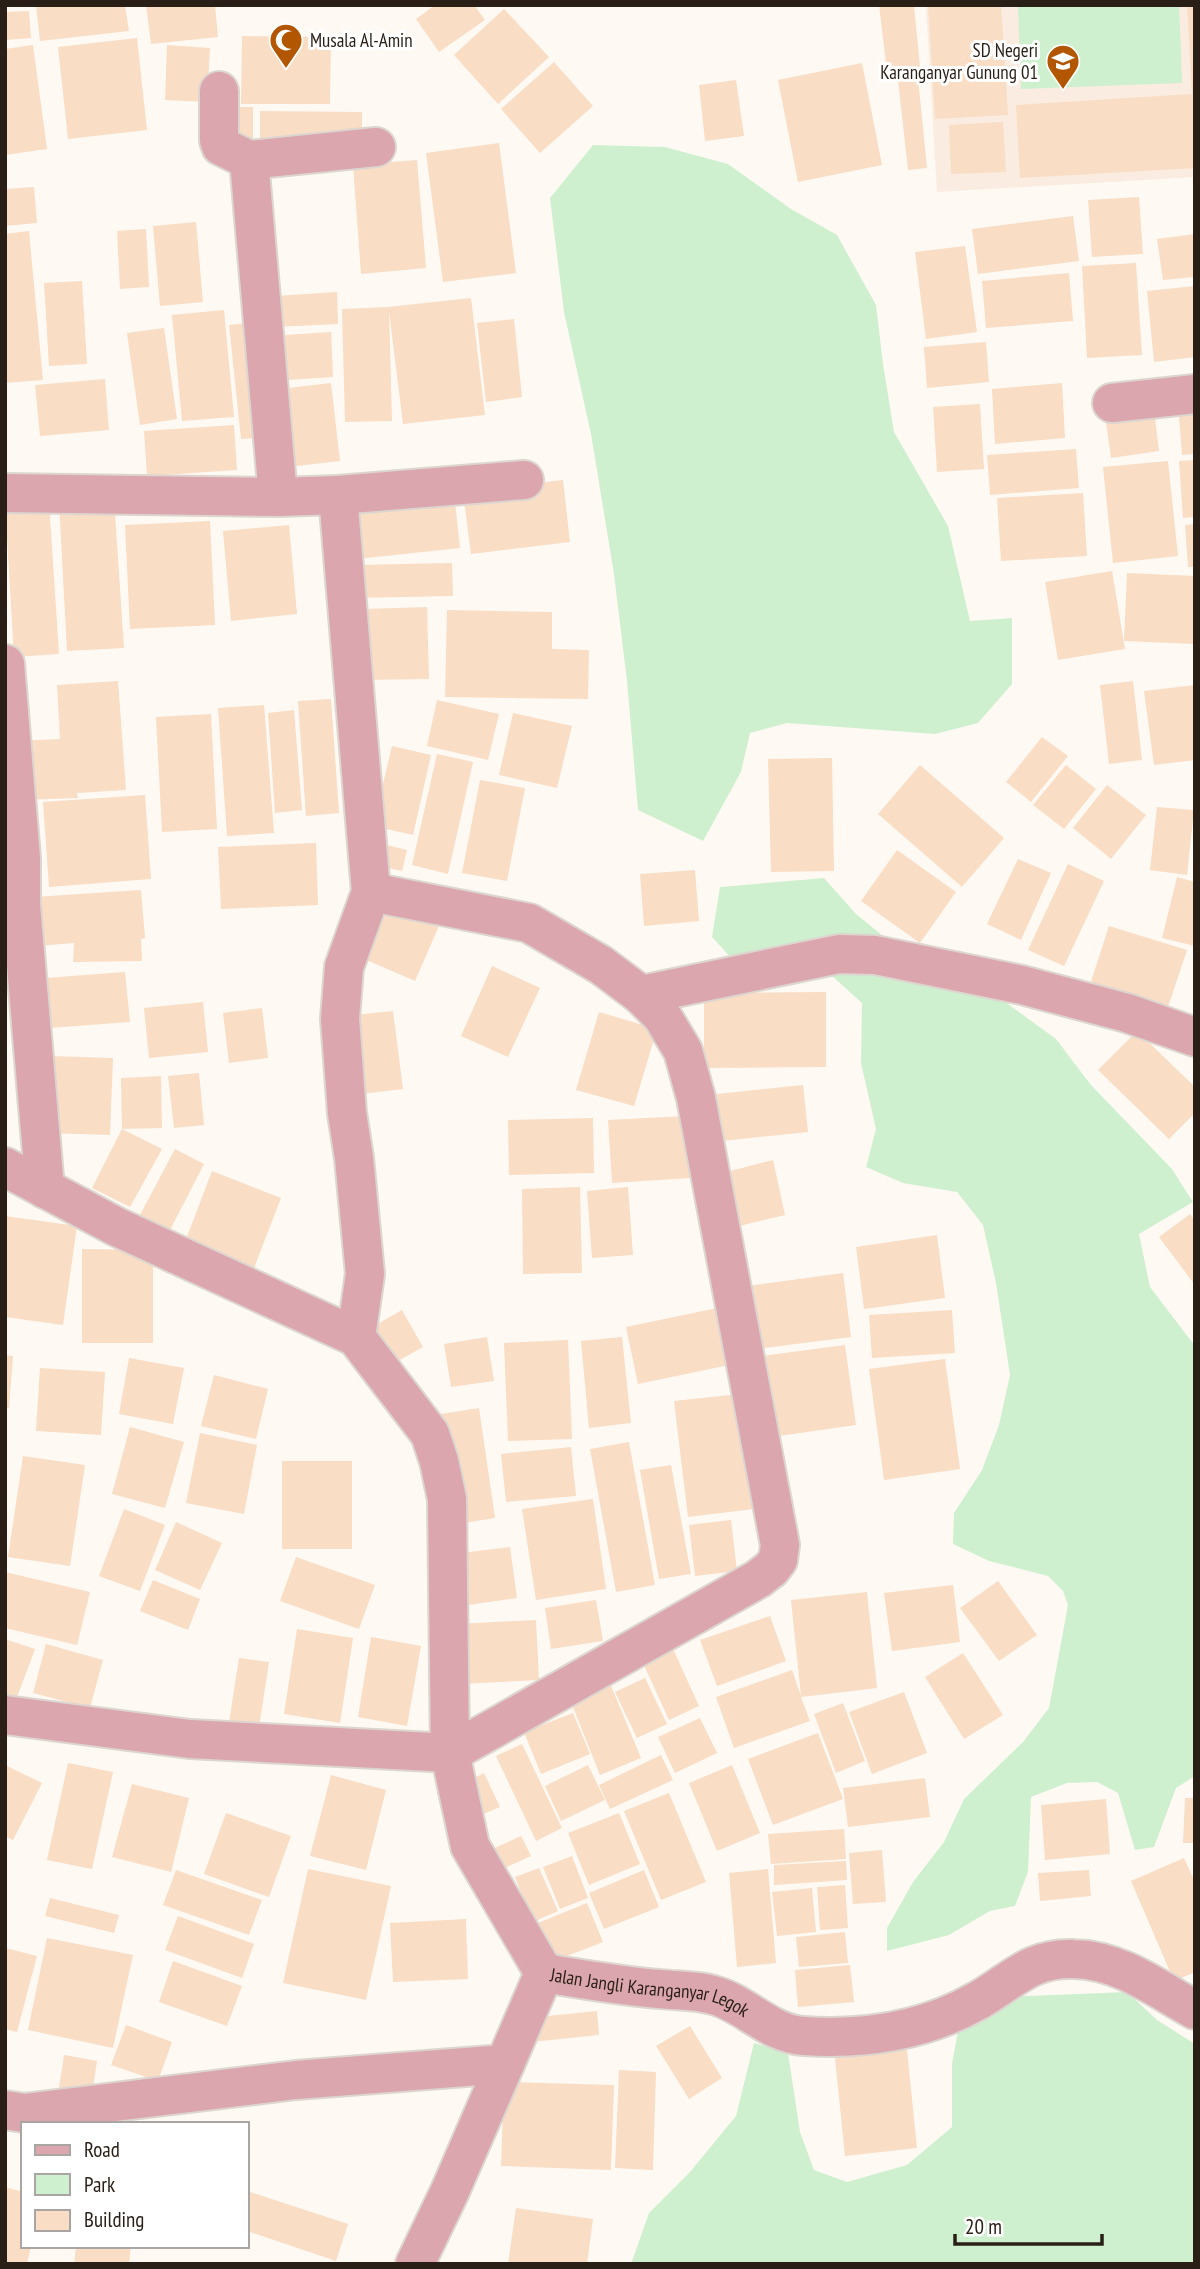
<svg xmlns="http://www.w3.org/2000/svg" width="1200" height="2269" font-family="'PT Sans Narrow',sans-serif">
	<style>
		.built { fill: #faece0 }
		.green { fill: #cef0cf }
		.building { fill: #f9ddc4 }
		.lines { fill: none; stroke-linecap: round; stroke-linejoin: round }
		.street-casing { stroke: #ddd6d0; stroke-width: 42 }
		.street { stroke: #dba6ae; stroke-width: 38 }
		.labels { text-anchor: middle; dominant-baseline: central; stroke-width: 6; stroke-linejoin: round; paint-order: stroke }
		.poi-label { font-size: 19px; fill: #291f16; stroke: #fff; text-anchor: start }
		.street-label { font-size: 19px; fill: #291f16; stroke: #fff }
	</style>
	<rect width="100%" height="100%" fill="#fff9f4"/>
	<!-- built -->
	<path class="built" d="M926 5H1195V177L937 192Z"/>
	<!-- green -->
	<path class="green" d="M1018 5H1179L1182 83 1021 89Z
		M593 145 665 147 728 164 791 209 837 235 876 305 883 364 894 432 948 526 970 621 1012 618V684L978 723 935 734 787 723 750 733 741 772 703 841 638 810 627 681 614 574 591 434 564 312 550 198Z
		M824 878 856 914 915 962 993 993 1056 1039 1091 1085 1172 1169 1193 1202 1139 1234 1150 1287 1195 1346V1776L1176 1788 1154 1847 1135 1850 1118 1793 1097 1782 1067 1783 1031 1797 1028 1872 1015 1906 990 1911 949 1935 887 1951V1928L913 1882 944 1842 964 1799 1023 1742 1049 1708 1068 1605 1063 1591 1048 1576 989 1561 953 1544 954 1513 982 1470 999 1425 1010 1375 996 1283 983 1225 957 1192 903 1183 866 1167 876 1129 861 1063 862 1003 831 975 744 972 712 937 720 887Z
		M1127 1992 1157 2020 1195 2044V2264H631L649 2213 690 2172 736 2116 754 2043 788 2053 800 2132 814 2170 847 2182 907 2165 952 2127V2064L963 2004 1005 1997Z"/>
	<!-- building -->
	<path class="building" d="M36 5H125L129 31 40 41Z
		M146 5H215L218 37 151 44Z
		M435 5H474L485 20 439 52 416 19Z
		M879 5H914L920 67 887 71Z
		M928 5H1001L1008 115 935 119Z
		M1187 5H1195V168L1020 178 1016 105 1192 94Z
		M504 9 549 57 498 104 454 55Z
		M29 11 31 38 5 40V12Z
		M242 36 331 37 330 104H241Z
		M137 38 147 130 68 139 58 47Z
		M33 45 47 149 5 155V49Z
		M167 45 210 48 207 102 165 100Z
		M554 62 593 106 540 153 501 109Z
		M862 63 882 165 798 182 778 80Z
		M918 78 927 168 908 170 898 80Z
		M736 80 744 136 705 141 699 85Z
		M227 107H253V141H226Z
		M260 111 362 112V145L260 144Z
		M1003 122 1006 172 951 174 949 125Z
		M499 143 516 273 443 282 426 153Z
		M417 160 426 268 361 274 353 165Z
		M34 187 37 223 5 226V189Z
		M1139 197 1143 254 1092 257 1088 200Z
		M1073 216 1079 261 978 274 972 229Z
		M196 222 203 302 160 306 153 226Z
		M146 229 149 287 120 289 117 231Z
		M29 231 43 380 5 383V234Z
		M1195 234V277L1163 280 1157 239Z
		M965 246 977 332 926 339 915 252Z
		M1136 263 1142 355 1087 358 1082 266Z
		M1069 273 1073 321 986 328 982 281Z
		M82 281 87 364 49 366 44 283Z
		M1195 286V357L1154 362 1147 291Z
		M337 292 338 324 275 327 274 296Z
		M471 298 485 415 403 424 389 311 392 421 345 422 342 309 388 307Z
		M224 310 234 417 182 421 172 315Z
		M514 319 522 397 486 402 477 323Z
		M256 322 268 437 241 439 229 325Z
		M164 328 177 419 140 425 127 333Z
		M331 332 333 377 273 381 270 336Z
		M986 342 989 382 927 388 924 347Z
		M105 379 109 430 40 436 35 385Z
		M331 383 340 461 279 468 271 390Z
		M1062 383 1065 438 995 444 992 389Z
		M1153 402 1159 451 1111 458 1104 408Z
		M1195 403V454L1182 455 1178 404Z
		M980 404 984 469 937 472 933 407Z
		M234 425 237 470 147 476 144 431Z
		M1076 449 1079 488 990 495 987 455Z
		M1195 460V517L1183 518 1179 461Z
		M1168 461 1178 556 1113 563 1103 467Z
		M563 480 570 542 471 554 463 492Z
		M454 493 460 548 357 559 352 504Z
		M1083 493 1087 556 1001 561 997 498Z
		M114 499 124 648 67 651 59 503Z
		M49 501 59 654 14 657 5 504Z
		M210 521 215 625 130 629 125 525Z
		M1195 524V567H1188L1185 525Z
		M289 525 297 614 231 621 223 531Z
		M452 563 453 596 355 598 354 565Z
		M1112 571 1125 649 1058 660 1045 582Z
		M1127 573 1195 576 1194 644 1124 641Z
		M427 607 429 679 364 680 363 609Z
		M447 610 552 612V649L589 650 588 699 445 697Z
		M118 681 126 790 77 793 78 798 19 800 16 741 60 739 57 685Z
		M1133 681 1142 760 1109 764 1100 685Z
		M1195 685V760L1154 765 1144 691Z
		M331 699 339 813 306 816 298 701Z
		M437 700 499 714 488 760 427 746Z
		M264 705 274 833 227 836 218 708Z
		M294 710 302 810 275 813 268 713Z
		M513 713 572 726 557 788 499 775Z
		M211 714 217 829 162 832 156 717Z
		M1042 737 1068 756 1031 802 1006 782Z
		M392 746 431 755 413 835 373 826Z
		M437 754 473 762 448 874 412 865Z
		M832 758 834 871 771 872 768 759Z
		M920 765 1004 838 962 887 878 814Z
		M1066 765 1096 789 1064 829 1033 805Z
		M480 780 525 788 507 881 462 873Z
		M1107 785 1146 815 1111 859 1073 828Z
		M145 795 151 879 49 887 43 802Z
		M1157 807 1194 810 1187 875 1150 870Z
		M316 843 318 905 221 909 218 847Z
		M379 843 407 850 402 871 374 865Z
		M897 850 956 892 920 943 861 901Z
		M1018 859 1051 873 1021 940 987 924Z
		M1068 864 1104 881 1064 966 1028 950Z
		M695 870 699 921 644 926 640 874Z
		M1177 877 1195 882V946L1162 938Z
		M141 890 145 938 141 939 142 961 73 962 74 943 37 946 34 897Z
		M387 904 439 926 415 981 362 958Z
		M1109 926 1187 950 1164 1019 1087 994Z
		M492 966 540 988 508 1057 461 1036Z
		M125 972 130 1022 49 1028 45 978Z
		M826 992V1067L704 1068V993Z
		M203 1002 208 1052 149 1058 144 1008Z
		M262 1008 268 1058 229 1063 223 1013Z
		M393 1011 403 1089 353 1095 344 1016Z
		M599 1012 657 1029 634 1106 576 1090Z
		M1137 1031 1195 1087V1113L1169 1139 1098 1070Z
		M50 1056 113 1058 110 1135 47 1133Z
		M199 1073 204 1125 174 1128 168 1076Z
		M161 1076 162 1128 122 1129 162 1149 130 1207 92 1188 122 1129 121 1078Z
		M803 1085 808 1132 722 1141 717 1094Z
		M686 1116 690 1178 612 1183 608 1120Z
		M593 1118 594 1173 509 1175 508 1120Z
		M175 1149 204 1164 170 1230 140 1215Z
		M773 1160 785 1215 731 1228 719 1174Z
		M212 1171 281 1198 254 1268 185 1242Z
		M580 1187 582 1273 523 1274 522 1189Z
		M628 1187 633 1255 592 1258 587 1191Z
		M1190 1214 1195 1220V1285L1159 1237Z
		M5 1216 77 1226 63 1325 5 1317Z
		M937 1235 945 1298 864 1309 856 1247Z
		M82 1249 153 1250V1343H82Z
		M843 1273 851 1337 756 1349 748 1286Z
		M722 1307 734 1364 638 1384 626 1327Z
		M402 1310 423 1347 387 1367 367 1330Z
		M952 1310 955 1353 872 1358 869 1315Z
		M487 1337 494 1381 451 1387 444 1344Z
		M622 1337 631 1423 589 1428 581 1341Z
		M568 1340 572 1439 508 1441 504 1343Z
		M845 1345 856 1425 772 1437 762 1356Z
		M5 1355 13 1356 9 1408H5Z
		M129 1358 184 1368 173 1424 119 1414Z
		M945 1359 960 1469 884 1480 869 1369Z
		M40 1368 105 1372 101 1435 36 1431Z
		M214 1375 268 1389 256 1439 201 1426Z
		M749 1393 762 1508 688 1517 674 1401Z
		M479 1408 495 1518 458 1524 441 1414Z
		M130 1427 184 1442 165 1508 112 1494Z
		M200 1433 257 1445 244 1514 186 1503Z
		M629 1442 655 1585 616 1592 590 1449Z
		M571 1447 576 1496 506 1502 501 1454Z
		M23 1456 85 1465 70 1566 8 1557Z
		M282 1461H352V1549H282Z
		M671 1465 691 1574 659 1579 640 1470Z
		M593 1499 606 1589 536 1600 522 1509Z
		M124 1509 165 1525 140 1591 99 1576Z
		M731 1520 737 1571 695 1576 689 1525Z
		M176 1522 222 1543 200 1590 155 1570Z
		M510 1547 517 1598 461 1606 453 1554Z
		M296 1557 375 1585 359 1629 280 1601Z
		M5 1572 90 1592 77 1645 5 1628Z
		M153 1580 200 1599 188 1630 140 1611Z
		M998 1581 1037 1635 999 1661 960 1608Z
		M953 1585 960 1642 892 1651 884 1593Z
		M867 1592 877 1688 801 1697 810 1721 734 1748 716 1697 792 1670 801 1696 791 1600Z
		M596 1600 603 1641 551 1649 545 1608Z
		M770 1616 786 1661 717 1686 700 1640Z
		M536 1620 539 1680 460 1684 457 1624Z
		M297 1629 353 1638 340 1723 284 1714Z
		M371 1637 421 1646 407 1726 358 1717Z
		M5 1639 35 1649 16 1700 5 1696Z
		M46 1644 103 1660 90 1708 33 1693Z
		M673 1649 699 1706 669 1720 643 1663Z
		M963 1653 1003 1715 964 1739 925 1677Z
		M239 1658 269 1662 258 1734 228 1729Z
		M645 1678 667 1724 637 1738 615 1692Z
		M609 1681 641 1758 600 1775 569 1697Z
		M904 1692 927 1753 872 1774 849 1712Z
		M843 1703 865 1761 836 1773 814 1714Z
		M573 1713 590 1754 541 1774 524 1732Z
		M700 1718 717 1753 675 1773 658 1737Z
		M818 1733 843 1799 773 1825 748 1759Z
		M522 1744 562 1828 536 1841 496 1756Z
		M661 1755 673 1780 610 1809 599 1785Z
		M68 1763 113 1772 92 1869 47 1860Z
		M5 1765 42 1783 13 1840 5 1836Z
		M588 1765 605 1800 561 1821 545 1786Z
		M732 1765 760 1833 717 1851 689 1783Z
		M484 1773 500 1807 479 1816 464 1783Z
		M331 1775 386 1790 366 1870 310 1856Z
		M925 1778 930 1817 848 1827 843 1788Z
		M132 1784 189 1798 171 1872 112 1857Z
		M669 1793 706 1882 661 1900 624 1811Z
		M1185 1798H1195V1843H1183Z
		M1106 1799 1110 1854 1045 1860 1041 1805Z
		M226 1813 291 1836 269 1897 204 1874Z
		M619 1813 640 1864 589 1885 568 1833Z
		M844 1829 846 1859 771 1864 768 1834Z
		M521 1836 531 1856 496 1872 486 1852Z
		M882 1850 886 1902 853 1904 849 1853Z
		M572 1856 588 1898 560 1909 543 1867Z
		M1184 1858 1195 1882V1972L1174 1981 1131 1881Z
		M846 1861 847 1880 774 1885V1865Z
		M539 1868 558 1911 533 1922 515 1877Z
		M308 1869 391 1886 366 2000 283 1983Z
		M768 1869 776 1963 737 1967 729 1873Z
		M176 1870 262 1900 249 1935 163 1905Z
		M644 1870 659 1907 604 1929 589 1893Z
		M1089 1870 1091 1896 1040 1901 1038 1873Z
		M845 1885 848 1928 820 1930 817 1887Z
		M812 1888 816 1932 777 1936 772 1892Z
		M50 1898 119 1915 114 1933 45 1916Z
		M587 1903 603 1942 554 1961 538 1923Z
		M178 1916 254 1944 242 1978 165 1950Z
		M466 1919 468 1979 393 1982 390 1923Z
		M845 1932 848 1963 799 1967 796 1937Z
		M47 1938 133 1955 113 2048 28 2030Z
		M5 1948 37 1956 17 2032 5 2029Z
		M173 1961 242 1986 227 2026 159 2002Z
		M850 1965 854 2002 798 2007 795 1970Z
		M597 2011 599 2035 531 2042 528 2018Z
		M126 2025 172 2042 158 2081 111 2065Z
		M690 2026 722 2078 689 2099 656 2046Z
		M906 2040 917 2148 845 2156 834 2048Z
		M64 2055 97 2061 92 2094 59 2088Z
		M619 2070 656 2072 653 2170 615 2168Z
		M504 2082 614 2085 611 2170 501 2166Z
		M5 2187 23 2192V2246H31L27 2264H5Z
		M247 2191 348 2224 336 2261 247 2231Z
		M516 2208 593 2219 587 2264H508Z
		M76 2246H131L129 2264H74Z"/>
	<g class="lines">
		<defs>
			<g id="street">
				<path d="M219 91V140L221 146 249 160"/>
				<path d="M1112 403 1195 394"/>
				<path d="M5 493 278 497 338 495 371 892 344 967 340 1019 347 1113 354 1158 365 1274 356 1337"/>
				<path d="M338 495 524 480"/>
				<path d="M278 497 249 160 376 147"/>
				<path d="M5 664 21 858V905L45 1189"/>
				<path d="M641 995 839 954 875 955 1022 985 1127 1013 1195 1037"/>
				<path d="M5 1167 117 1227 356 1337 430 1434 439 1461 447 1499 450 1753 470 1846 544 1973"/>
				<path d="M5 1715 190 1739 450 1753 758 1579 771 1569 778 1560 780 1545 696 1098 683 1051 662 1016 641 995 601 965 529 923 371 892"/>
				<path id="s1" d="M544 1973C582 1979 621 1986 660 1989 678 1991 695 1990 713 1995 745 2003 769 2034 804 2036 865 2040 925 2031 979 2000 1012 1981 1031 1957 1074 1959 1120 1960 1156 1988 1195 2010"/>
				<path d="M5 2110 24 2113 296 2080 505 2064 544 1973"/>
				<path d="M415 2264 450 2191 505 2064"/>
			</g>
		</defs>
		<!-- street casing -->
		<use href="#street" class="street-casing"/>
		<!-- street -->
		<use href="#street" class="street"/>
	</g>
	<!-- icons -->
	<defs>
		<symbol id="mosque-pin" viewBox="-11 -11 22 30"><path d="M0 17L-7.5 6A9.5 9.5 0 1 1 7.5 6Z" fill="#b35601" stroke="#fff"/><path d="M3.5-4.9A6 6 0 1 0 3.5 4.9A5 5 0 1 1 3.5-4.9Z" fill="#fff"/></symbol>
		<symbol id="school-pin" viewBox="-11 -11 22 30"><path d="M0 17L-7.5 6A9.5 9.5 0 1 1 7.5 6Z" fill="#b35601" stroke="#fff"/><path d="M0-5L7-2L0 1L-7-2ZM-4 1L0 2.5L4 1V4Q0 6-4 4Z" fill="#fff"/></symbol>
	</defs>
	<g fill-rule="evenodd">
		<use href="#mosque-pin" x="267" y="21" width="38" height="52"/>
		<use href="#school-pin" x="1044" y="42" width="38" height="52"/>
	</g>
	<g class="labels">
		<!-- poi labels -->
		<g class="poi-label">
			<text x="310" y="40">Musala Al-Amin</text>
			<text x="1038" y="50" text-anchor="end">SD Negeri<tspan x="1038" dy="22">Karanganyar Gunung 01</tspan></text>
		</g>
		<!-- street labels -->
		<g class="street-label">
			<text stroke="none"><textPath href="#s1" startOffset="108">Jalan Jangli Karanganyar Legok</textPath></text>
		</g>
	</g>
	<!-- border -->
	<rect width="1200" height="2269" fill="none" stroke="#291f16" stroke-width="14"/>
	<!-- legend -->
	<rect x="21" y="2122" width="228" height="126" fill="#ffffff" stroke="#a9a5a2" stroke-width="2"/>
	<rect x="35" y="2145" width="35" height="10" fill="#dba6ae" stroke="#a9a5a2" stroke-width="2"/>
	<text x="84" y="2157" font-size="21" fill="#291f16">Road</text>
	<rect x="35" y="2174" width="35" height="21" fill="#cef0cf" stroke="#a9a5a2" stroke-width="2"/>
	<text x="84" y="2192" font-size="21" fill="#291f16">Park</text>
	<rect x="35" y="2210" width="35" height="21" fill="#f9ddc4" stroke="#a9a5a2" stroke-width="2"/>
	<text x="84" y="2227" font-size="21" fill="#291f16">Building</text>
	<!-- scale -->
	<path d="M955 2234v10h147v-10" fill="none" stroke="#291f16" stroke-width="3.5"/>
	<text x="965" y="2234" font-size="21" fill="#291f16" stroke="#ffffff" stroke-width="5" paint-order="stroke">20 m</text>
</svg>
